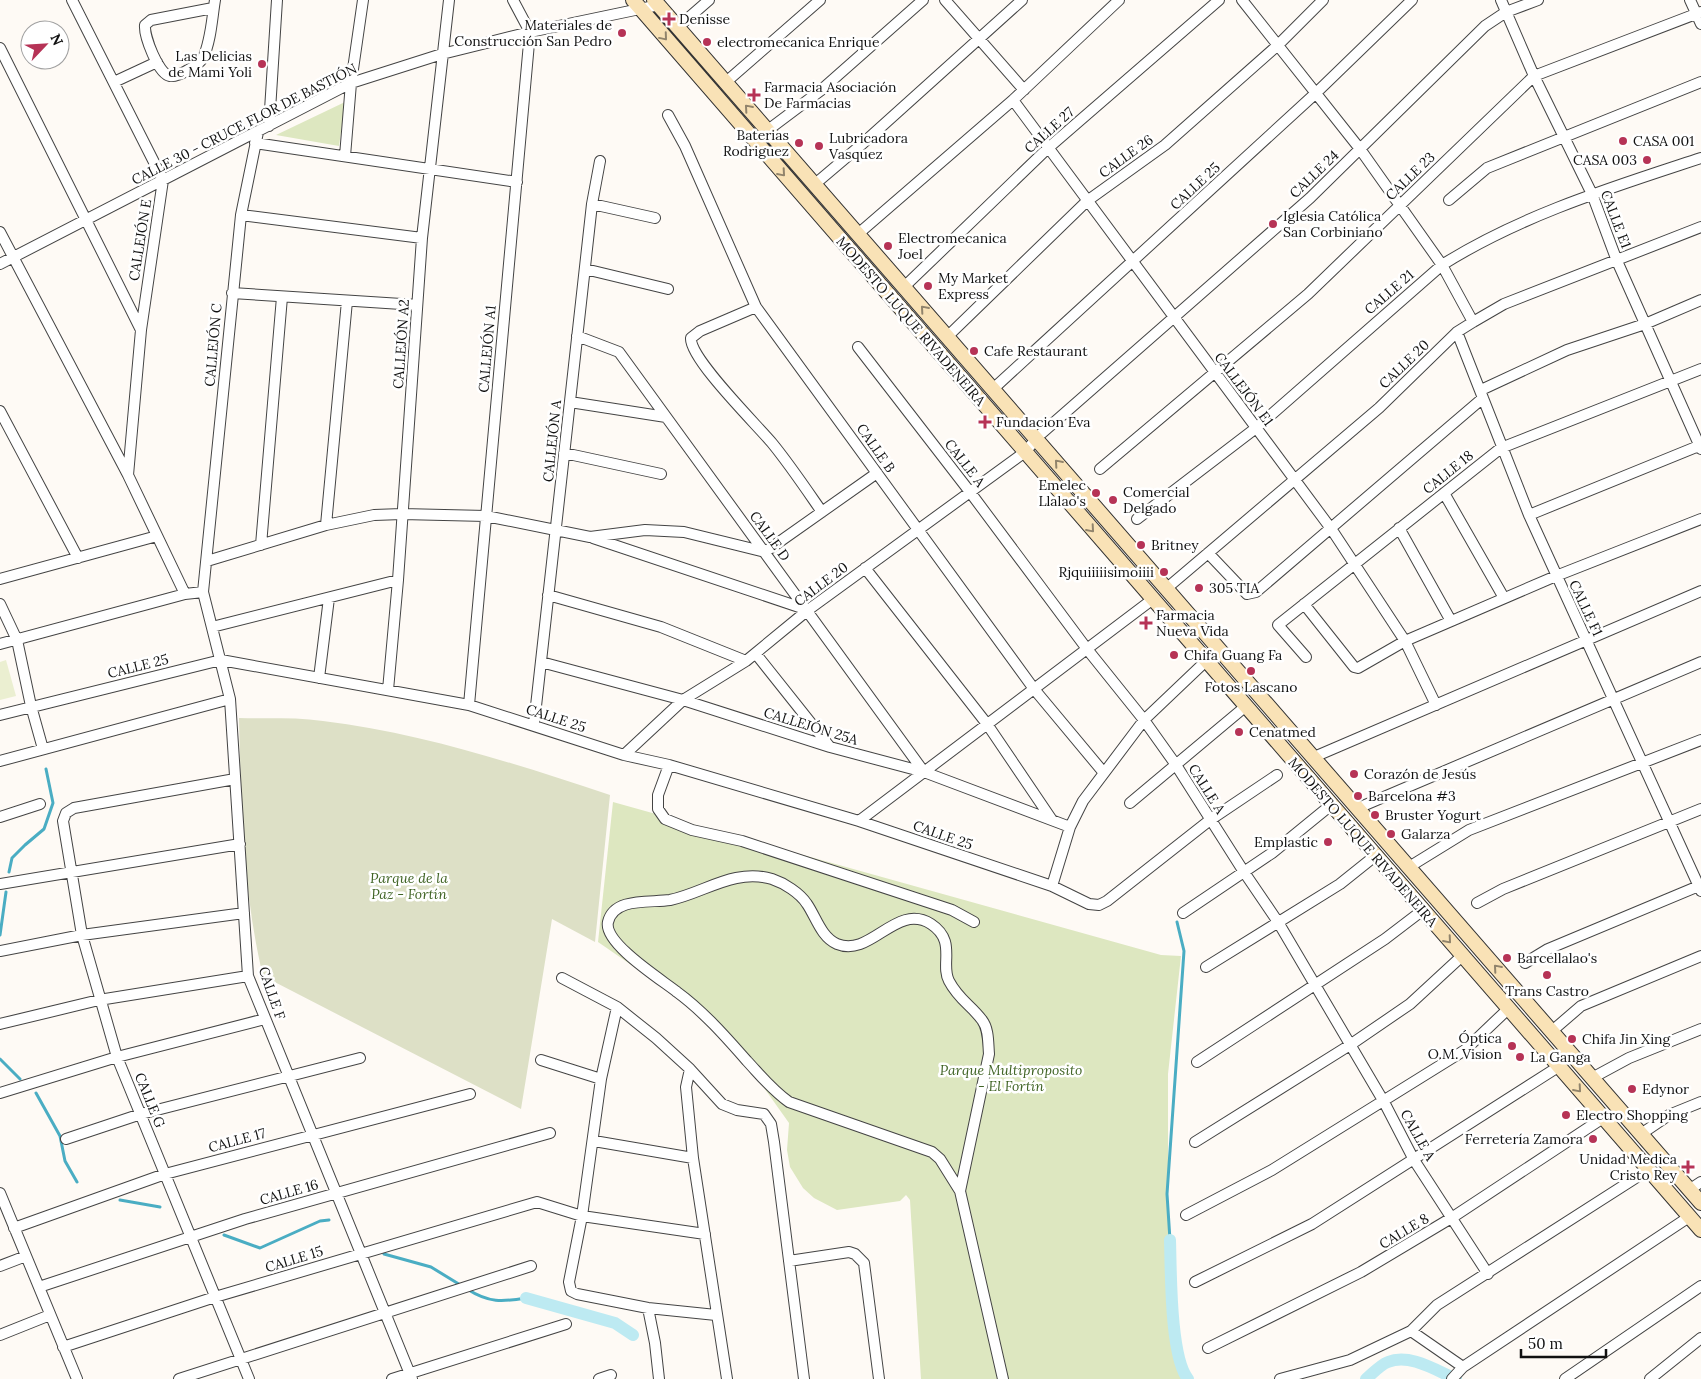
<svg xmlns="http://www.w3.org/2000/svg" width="1701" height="1379" font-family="Lora,serif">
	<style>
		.green { fill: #dde7c0 }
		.cemetery { fill: #dde0c6 }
		.pitch { fill: #ebefd1 }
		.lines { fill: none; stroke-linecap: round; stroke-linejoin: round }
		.stream { stroke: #4aadc3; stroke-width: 3 }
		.canal { stroke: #bdeaf2; stroke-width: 12 }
		.street-casing { stroke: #444; stroke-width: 12 }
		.secondary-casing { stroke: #333; stroke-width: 16 }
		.street { stroke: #fff; stroke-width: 10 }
		.secondary { stroke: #f9e2b6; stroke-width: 14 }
		.oneway { stroke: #91846c }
		.poi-dot { fill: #b63356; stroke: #fff; stroke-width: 2 }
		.labels { text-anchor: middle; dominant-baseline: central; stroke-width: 5; stroke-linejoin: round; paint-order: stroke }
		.poi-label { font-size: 14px; fill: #111; stroke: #fff; text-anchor: start }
		.street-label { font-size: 14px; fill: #111; stroke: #fff }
		.park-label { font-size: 14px; font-style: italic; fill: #406425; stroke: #fff }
	</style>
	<rect width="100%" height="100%" fill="#fefaf5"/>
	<!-- green -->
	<path class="green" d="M345 102 339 146 276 135Z
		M613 802 1161 955 1181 956 1168 1074V1289L1178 1369 1185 1379H921L910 1200 906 1195 900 1201 837 1210 814 1198 803 1188 790 1167 787 1150 789 1123 752 1071 685 1002 598 942Z"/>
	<!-- cemetery -->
	<path class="cemetery" d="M239 718C267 719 296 717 323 721 422 733 516 764 610 795L595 942 552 919 521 1109 263 976C243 894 241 803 239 718Z"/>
	<!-- pitch -->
	<path class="pitch" d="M6 660 16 696 0 700V662Z"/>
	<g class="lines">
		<!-- stream -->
		<path class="stream" d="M9 872 12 858 25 845 44 829 53 803 46 769
			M0 935 6 892
			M0 1059 20 1079
			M36 1093 60 1136 65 1161 77 1182
			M120 1200 160 1207
			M224 1235 260 1248 320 1221 329 1220
			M1170 1240 1167 1194 1184 951 1177 922
			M384 1254 431 1267 462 1286
			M467 1289C489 1303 502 1302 526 1298"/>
		<!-- canal -->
		<path class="canal" d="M1170 1240C1171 1270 1170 1357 1188 1379
			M526 1298 615 1323 633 1335
			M1366 1379C1372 1374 1380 1365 1388 1362 1410 1353 1437 1371 1456 1379"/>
		<defs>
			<path id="street" d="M72 0 163 180 141 330 128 475
				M945 0 1024 90
				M1242 0 1360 149 1442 265 1473 322
				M1501 0 1534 76 1592 194 1617 261 1701 449
				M1690 0 1701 24
				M213 8 151 20 145 25C144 36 158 74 170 76 176 77 183 73 188 70 194 67 200 63 203 58 211 41 212 18 215 0
				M678 27 709 0
				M0 48 141 330
				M114 82 157 62
				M726 82 820 0
				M1013 100 1332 530 1405 641 1436 705
				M668 115 685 146 756 307 1034 689 1104 773
				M269 126 277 0
				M768 130 820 91 923 0
				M258 132 241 215 203 592 230 699 248 976 412 1379
				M255 143 517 182
				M345 156 351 83 363 0
				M815 184 861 145 1022 0
				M1449 200 1487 168 1701 82
				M592 204 655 218
				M241 215 422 238
				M0 232 128 475 185 594
				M858 234 1013 100 1119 0
				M0 264 351 83 442 54 530 32 659 5
				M585 269 668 289
				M904 287 1047 149 1219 0
				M232 293 417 305
				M756 307 700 331 691 338C689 358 757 425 772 443 790 465 806 489 822 512
				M1457 332 1529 515 1701 891
				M577 336 619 352 924 772
				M948 336 1087 201 1165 145 1278 45 1323 0
				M858 347 970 492 1087 649 1144 720 1176 765 1244 872 1278 922 1384 1102 1414 1160 1488 1274
				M993 389 1316 93 1412 0
				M1481 390 1567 350 1645 324 1701 300
				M570 402 666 417
				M0 411 78 558
				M1042 433 1310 198 1485 26 1506 12 1538 0
				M564 453 661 474
				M1100 469 1308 294 1534 76 1701 12
				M1444 493 1504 598
				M1529 515 1701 445
				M1137 519 1256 428 1442 265C1521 215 1613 187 1701 158
				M326 525 347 301
				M1399 528 1451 621
				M593 538 808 610
				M261 545 282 297
				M1208 553 1247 594 1256 592 1483 398
				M207 561 326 525 374 515 402 514 486 516 590 537 645 530 684 532 765 552 877 473
				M865 568 987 724 1052 820
				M0 579 157 536
				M1167 588 1379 408 1457 332 1473 322 1504 304 1701 227
				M548 595 661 627 746 661
				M0 604 17 640 31 706 43 749
				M1304 604 1354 667 1358 668 1405 641 1556 576 1701 519
				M212 627 398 580
				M0 644 185 594 203 592
				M756 654 830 747
				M1306 657 1278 625 1501 448 1701 369
				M541 662 683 700 830 747 924 772 1070 827
				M319 678 329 598
				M388 690 398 580 422 238 449 0
				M469 705 530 32 513 0
				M0 715 221 660 469 705 624 755 669 765 859 821 1052 886 1089 904 1099 905 1107 901 1210 820 1277 775
				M534 724 592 204 600 161
				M624 755 683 700 746 661 808 610 1025 452 1037 438
				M1314 757 1701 591
				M0 761 230 699
				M669 765 658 795V809L665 819 692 830 742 841 952 910 974 922
				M235 779 74 808 66 813 63 821 82 935 117 1057 249 1379
				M1130 803 1246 706
				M1358 808 1701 662
				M0 817 40 804
				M859 821 1153 599
				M1409 867 1469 830 1701 740
				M0 884 240 844
				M1052 886 1070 827 1083 801 1144 720 1206 661
				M1477 903 1503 889 1701 809
				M1183 913 1272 853 1331 805
				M0 951 82 935 244 913
				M1525 963 1548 949 1701 885
				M1206 967 1340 884 1375 856
				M562 978 617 1007 656 1038 690 1069 722 1104 737 1110 764 1114 771 1124 774 1142 804 1379
				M617 1007 601 1079 582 1216 705 1234
				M0 1024 99 1000 248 976
				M1552 1031 1581 1006 1701 956
				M541 1060 601 1079
				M1197 1062 1385 939 1423 910
				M690 1069 686 1087 693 1158 727 1379
				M1592 1078 1629 1058 1701 1029
				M0 1093 117 1057 265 1019
				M1641 1134 1669 1115 1701 1102
				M66 1139 141 1114 360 1058
				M594 1141 693 1158
				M1195 1142 1350 1045 1410 1004 1462 956
				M1689 1190 1701 1182
				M960 1191 940 1159 932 1152 789 1102C772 1090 761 1076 747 1061 726 1037 703 1011 677 992 662 980 603 943 608 922 614 897 650 903 670 900 704 893 734 868 772 879 784 883 800 893 807 904 816 917 821 937 837 944 871 958 896 902 931 924 957 941 940 964 949 981 959 1000 971 1005 982 1020 989 1029 988 1043 989 1054L960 1191 1003 1379
				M0 1193 77 1379
				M1186 1215 1272 1170 1465 1050 1508 1009
				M14 1228 165 1174 470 1094
				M789 1261 849 1252 855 1254 864 1263 879 1379
				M0 1266 26 1256
				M1195 1282 1312 1224 1558 1067
				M39 1287 245 1219 550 1133
				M648 1308 655 1343 659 1379
				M0 1335 50 1315
				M63 1347 215 1297 537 1202 582 1216 569 1282 571 1291 577 1294 648 1308 716 1315
				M1208 1348 1361 1272 1453 1217 1603 1118
				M1463 1367 1411 1331 1437 1305 1648 1170
				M179 1379 531 1266
				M392 1379 566 1324
				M599 1379 611 1375
				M1280 1379 1350 1360 1411 1331
				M1452 1379 1463 1367 1689 1217
				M1565 1379 1701 1286
				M1650 1379 1701 1338"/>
			<path id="secondary" d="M633 0 1701 1230
				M654 0 1701 1203"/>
		</defs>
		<!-- street casing -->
		<use href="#street" class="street-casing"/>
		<!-- secondary casing -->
		<use href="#secondary" class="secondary-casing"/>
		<!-- street -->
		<use href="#street" class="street"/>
		<!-- secondary -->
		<use href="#secondary" class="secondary"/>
	</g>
	<!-- one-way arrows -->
	<defs><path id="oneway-chevron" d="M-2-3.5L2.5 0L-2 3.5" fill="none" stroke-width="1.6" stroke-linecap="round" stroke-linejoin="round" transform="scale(1.25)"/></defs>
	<g class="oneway">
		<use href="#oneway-chevron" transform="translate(664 37) rotate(50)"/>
		<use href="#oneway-chevron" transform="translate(748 108) rotate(-131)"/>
		<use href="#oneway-chevron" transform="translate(782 173) rotate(49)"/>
		<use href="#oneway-chevron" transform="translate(924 309) rotate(-131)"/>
		<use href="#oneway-chevron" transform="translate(1058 463) rotate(-131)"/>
		<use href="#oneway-chevron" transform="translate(1091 529) rotate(49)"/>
		<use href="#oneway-chevron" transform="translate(1448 940) rotate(49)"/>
		<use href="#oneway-chevron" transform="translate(1497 968) rotate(-131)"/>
		<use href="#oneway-chevron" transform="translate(1578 1089) rotate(49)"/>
	</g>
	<!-- markers -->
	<g class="poi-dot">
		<path d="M666.5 11.5h5v5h5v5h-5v5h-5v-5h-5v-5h5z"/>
		<circle cx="622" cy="33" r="5"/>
		<circle cx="707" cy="42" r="5"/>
		<circle cx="262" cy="64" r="5"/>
		<path d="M751.5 87.5h5v5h5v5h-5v5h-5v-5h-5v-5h5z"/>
		<circle cx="1623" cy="141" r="5"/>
		<circle cx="799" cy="143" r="5"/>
		<circle cx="819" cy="146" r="5"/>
		<circle cx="1647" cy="160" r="5"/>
		<circle cx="1273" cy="224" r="5"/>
		<circle cx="888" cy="246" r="5"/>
		<circle cx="928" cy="286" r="5"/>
		<circle cx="974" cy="351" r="5"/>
		<path d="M982.5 414.5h5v5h5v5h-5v5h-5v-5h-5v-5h5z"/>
		<circle cx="1096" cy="493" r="5"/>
		<circle cx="1113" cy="500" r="5"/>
		<circle cx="1141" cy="545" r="5"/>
		<circle cx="1164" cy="572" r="5"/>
		<circle cx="1199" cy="588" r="5"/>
		<path d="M1143.5 615.5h5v5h5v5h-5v5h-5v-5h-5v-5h5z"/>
		<circle cx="1174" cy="655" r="5"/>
		<circle cx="1251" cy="671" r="5"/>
		<circle cx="1239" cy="732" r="5"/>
		<circle cx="1354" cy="774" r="5"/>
		<circle cx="1358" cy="796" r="5"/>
		<circle cx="1375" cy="815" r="5"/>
		<circle cx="1391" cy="834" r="5"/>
		<circle cx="1328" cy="842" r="5"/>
		<circle cx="1507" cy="958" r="5"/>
		<circle cx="1547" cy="975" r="5"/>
		<circle cx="1572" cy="1039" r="5"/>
		<circle cx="1512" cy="1046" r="5"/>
		<circle cx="1520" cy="1057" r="5"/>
		<circle cx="1632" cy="1089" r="5"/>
		<circle cx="1566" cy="1115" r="5"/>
		<circle cx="1593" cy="1139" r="5"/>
		<path d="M1685.5 1159.5h5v5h5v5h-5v5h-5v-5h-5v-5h5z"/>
	</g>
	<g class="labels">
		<!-- poi labels -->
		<g class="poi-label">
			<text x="679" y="19">Denisse</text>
			<text x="612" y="25" text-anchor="end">Materiales de<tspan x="612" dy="16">Construcción San Pedro</tspan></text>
			<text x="717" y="42">electromecanica Enrique</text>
			<text x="252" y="56" text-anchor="end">Las Delicias<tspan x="252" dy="16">de Mami Yoli</tspan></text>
			<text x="764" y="87">Farmacia Asociación<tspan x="764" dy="16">De Farmacias</tspan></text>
			<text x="789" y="135" text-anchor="end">Baterias<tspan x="789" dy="16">Rodriguez</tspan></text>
			<text x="829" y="138">Lubricadora<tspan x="829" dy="16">Vasquez</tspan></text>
			<text x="1633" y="141">CASA 001</text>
			<text x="1637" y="160" text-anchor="end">CASA 003</text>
			<text x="1283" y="216">Iglesia Católica<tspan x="1283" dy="16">San Corbiniano</tspan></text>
			<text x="898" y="238">Electromecanica<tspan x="898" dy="16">Joel</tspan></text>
			<text x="938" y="278">My Market<tspan x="938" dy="16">Express</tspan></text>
			<text x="984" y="351">Cafe Restaurant</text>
			<text x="996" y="422">Fundacion Eva</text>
			<text x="1086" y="485" text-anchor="end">Emelec<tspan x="1086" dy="16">Llalao's</tspan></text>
			<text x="1123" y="492">Comercial<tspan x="1123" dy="16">Delgado</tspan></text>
			<text x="1151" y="545">Britney</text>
			<text x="1154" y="572" text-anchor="end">Rjquiiiiisimoiiii</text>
			<text x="1209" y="588">305 TIA</text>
			<text x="1156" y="615">Farmacia<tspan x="1156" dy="16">Nueva Vida</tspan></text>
			<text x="1184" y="655">Chifa Guang Fa</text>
			<text x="1251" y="687" text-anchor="middle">Fotos Lascano</text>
			<text x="1249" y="732">Cenatmed</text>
			<text x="1364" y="774">Corazón de Jesús</text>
			<text x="1368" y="796">Barcelona #3</text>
			<text x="1385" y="815">Bruster Yogurt</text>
			<text x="1401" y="834">Galarza</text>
			<text x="1318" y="842" text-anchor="end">Emplastic</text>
			<text x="1517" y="958">Barcellalao's</text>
			<text x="1547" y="991" text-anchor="middle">Trans Castro</text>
			<text x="1502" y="1038" text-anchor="end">Óptica<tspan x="1502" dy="16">O.M. Vision</tspan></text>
			<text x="1582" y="1039">Chifa Jin Xing</text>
			<text x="1530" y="1057">La Ganga</text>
			<text x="1642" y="1089">Edynor</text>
			<text x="1576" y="1115">Electro Shopping</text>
			<text x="1583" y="1139" text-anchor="end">Ferretería Zamora</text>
			<text x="1677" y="1159" text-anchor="end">Unidad Medica<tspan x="1677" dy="16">Cristo Rey</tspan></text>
		</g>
		<!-- street labels -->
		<g class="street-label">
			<text transform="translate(244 124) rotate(-27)">CALLE 30 - CRUCE FLOR DE BASTIÓN</text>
			<text transform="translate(1049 130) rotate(-42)">CALLE 27</text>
			<text transform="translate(1126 156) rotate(-36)">CALLE 26</text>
			<text transform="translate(1314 174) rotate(-44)">CALLE 24</text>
			<text transform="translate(1410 176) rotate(-44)">CALLE 23</text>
			<text transform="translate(1195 186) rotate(-43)">CALLE 25</text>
			<text transform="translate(1616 219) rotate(69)">CALLE E1</text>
			<text transform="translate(140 240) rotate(-81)">CALLEJÓN E</text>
			<text transform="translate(1389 292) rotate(-41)">CALLE 21</text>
			<text transform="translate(911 321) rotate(49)">MODESTO LUQUE RIVADENEIRA</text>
			<text transform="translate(401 344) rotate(-86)">CALLEJÓN A2</text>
			<text transform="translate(213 345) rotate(-85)">CALLEJÓN C</text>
			<text transform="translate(487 349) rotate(-85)">CALLEJÓN A1</text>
			<text transform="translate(1404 364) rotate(-44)">CALLE 20</text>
			<text transform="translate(1244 389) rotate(53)">CALLEJÓN E1</text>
			<text transform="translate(552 441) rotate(-84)">CALLEJÓN A</text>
			<text transform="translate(876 448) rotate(55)">CALLE B</text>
			<text transform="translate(965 463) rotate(52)">CALLE A</text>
			<text transform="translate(1448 472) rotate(-39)">CALLE 18</text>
			<text transform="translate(770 536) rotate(54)">CALLE D</text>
			<text transform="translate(821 584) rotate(-37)">CALLE 20</text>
			<text transform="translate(1586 608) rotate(65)">CALLE F1</text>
			<text transform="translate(138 666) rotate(-14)">CALLE 25</text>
			<text transform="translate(556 718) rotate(18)">CALLE 25</text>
			<text transform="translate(811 726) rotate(17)">CALLEJÓN 25A</text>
			<text transform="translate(1207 789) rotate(58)">CALLE A</text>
			<text transform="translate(943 835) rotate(19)">CALLE 25</text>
			<text transform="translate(1363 842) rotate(49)">MODESTO LUQUE RIVADENEIRA</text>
			<text transform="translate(272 993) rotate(71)">CALLE F</text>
			<text transform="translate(150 1100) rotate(68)">CALLE G</text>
			<text transform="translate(1418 1135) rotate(61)">CALLE A</text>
			<text transform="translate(237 1140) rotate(-15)">CALLE 17</text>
			<text transform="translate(289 1192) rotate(-16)">CALLE 16</text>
			<text transform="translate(1404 1231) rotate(-31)">CALLE 8</text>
			<text transform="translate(294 1259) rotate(-17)">CALLE 15</text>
		</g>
		<!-- park labels -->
		<g class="park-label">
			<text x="409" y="878">Parque de la<tspan x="409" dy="16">Paz - Fortín</tspan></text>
			<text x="1011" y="1070">Parque Multiproposito<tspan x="1011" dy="16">- El Fortín</tspan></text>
		</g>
	</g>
	<!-- north arrow -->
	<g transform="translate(45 45) rotate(65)"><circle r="24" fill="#ffffff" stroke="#a0a0a0"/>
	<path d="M0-4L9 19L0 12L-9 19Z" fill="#b63356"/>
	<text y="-8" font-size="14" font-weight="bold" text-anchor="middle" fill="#111111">N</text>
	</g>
	<!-- scale -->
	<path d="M1521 1349v8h85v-8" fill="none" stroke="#111111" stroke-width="2.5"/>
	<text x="1528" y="1349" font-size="15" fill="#111111" stroke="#ffffff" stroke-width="4" paint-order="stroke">50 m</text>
</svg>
